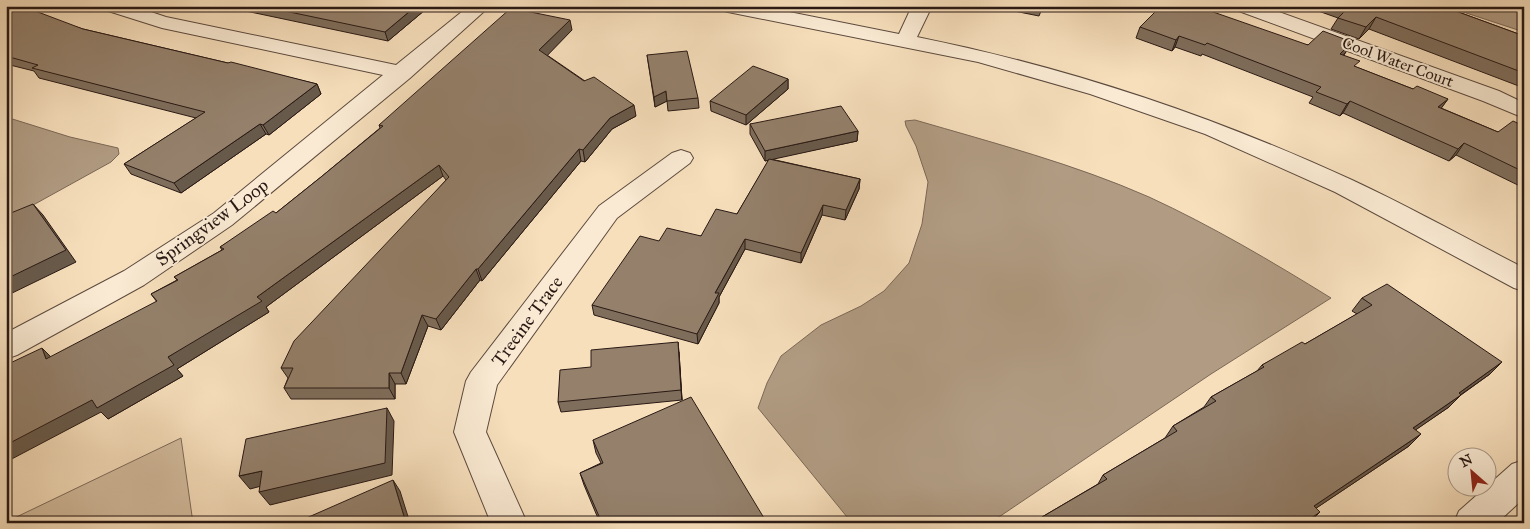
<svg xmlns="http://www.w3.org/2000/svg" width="1530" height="529" font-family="'IM FELL Great Primer',serif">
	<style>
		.green { fill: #d4bd9f; stroke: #7e6b5a }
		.water { fill: #b19c83; stroke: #7b6857 }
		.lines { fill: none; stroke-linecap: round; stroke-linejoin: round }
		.street-casing { stroke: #5c4a3e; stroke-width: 2 }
		.street { fill: #faead3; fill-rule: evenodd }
		.wall { fill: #7f6e5c; stroke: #291914 }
		.shaded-wall { fill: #685a4b; stroke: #291914 }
		.building { fill: #94806b; stroke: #291914 }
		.labels { text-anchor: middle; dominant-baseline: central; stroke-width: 4; stroke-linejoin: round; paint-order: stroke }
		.far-street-label { font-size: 16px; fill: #291914; stroke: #faead3 }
		.street-label { font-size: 19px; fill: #291914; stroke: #faead3 }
	</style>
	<rect width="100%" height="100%" fill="#f7dfbc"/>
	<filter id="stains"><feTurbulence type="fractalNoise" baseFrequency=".004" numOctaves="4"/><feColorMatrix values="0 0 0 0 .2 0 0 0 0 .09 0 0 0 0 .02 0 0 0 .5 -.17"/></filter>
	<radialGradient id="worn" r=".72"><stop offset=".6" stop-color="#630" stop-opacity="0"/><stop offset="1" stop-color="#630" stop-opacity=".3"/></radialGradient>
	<!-- green -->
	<path class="green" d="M181 438 193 523H6V522Z"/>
	<!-- water -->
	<path class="water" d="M1445 6H1524V32Z
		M6 117 70 137 118 148 119 154 111 162 6 220Z
		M915 120C994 143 1074 164 1149 197 1212 226 1271 261 1331 298L1211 374 990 523H852L758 408 767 383 781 356 821 325 861 306 884 291 909 263 922 224 928 182 916 146 906 126 905 121Z"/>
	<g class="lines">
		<defs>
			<path id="street" d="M103 6H133L166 17 396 65 469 6H490L410 78 232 225 144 285 17 355 6 359V333L124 271 214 213 383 75 162 28 105 10Z
				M719 6H759L899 34 912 6H932L917 37C1067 67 1213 116 1352 180 1410 207 1467 239 1524 268V291L1514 288 1335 192 1205 134 1090 94 978 62 728 12 721 10Z
				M1234 6H1262L1499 91 1524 103V118L1483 101 1236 10Z
				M681 150 690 153 693 158 690 163 617 218 497 385 486 432 527 523H491L454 432 466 381 471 372 599 206 672 153Z
				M1524 460V498L1497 523H1454L1459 511 1512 464Z"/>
		</defs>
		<!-- street casing -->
		<use href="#street" class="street-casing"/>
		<!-- street -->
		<use href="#street" class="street"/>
	</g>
	<!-- wall -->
	<path class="wall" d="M6 6 83 29 317 84 321 94 269 135 266 134 181 193 131 174 124 164 196 118 39 78 34 71 6 64Z
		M222 6H424L425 10 388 41Z
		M989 6H1043L1039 16Z
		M1307 6H1442L1524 36V88L1369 29 1359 39 1331 29 1338 18 1307 7Z
		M1140 27 1308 45 1346 52 1344 55 1356 67 1413 89 1448 99 1441 108 1498 132 1524 126V188L1456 155 1449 161 1343 113 1340 116 1309 103 1313 97 1202 54 1201 56 1175 47 1172 51 1136 38Z
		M572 30 547 55 636 116 612 129 585 162 581 161 482 281 480 280 441 330 428 326 406 384H395V399H291L284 388 288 378 281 368 446 180 443 176 266 307 269 312 177 369 183 376 108 419 101 412 157 302 151 294 177 280 174 277 222 250 220 247 276 213 321 177 380 128 379 125Z
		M647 55 698 98 699 108 668 111 667 101 655 107Z
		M788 79V89L746 125 711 111 710 101Z
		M750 124 858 131 857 141 771 159 860 179 859 189 845 220 822 215 801 263 745 249 719 297V303L698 344 594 315 592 305 659 241 701 236 737 214 769 160 765 161 750 134Z
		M1362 298 1490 374 1461 395 1449 407 1415 430 1409 446 1316 508 1320 512 1309 523H1039L1042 517 1098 484 1103 475 1165 438 1173 426 1204 407 1211 397 1257 371 1262 365 1305 344 1357 314 1352 311Z
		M679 352 682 400 561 412 558 402 591 367Z
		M593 440 767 523H600L584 485 580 473 601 463 596 453Z"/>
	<!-- shaded-wall -->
	<path class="shaded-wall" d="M416 6H424L425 10 388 41 385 32Z
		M1376 17 1369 29 1359 39 1366 27Z
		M570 20 572 30 542 61 539 50Z
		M1179 36 1175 47 1172 51 1176 40Z
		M1352 42 1346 52 1334 65 1340 54Z
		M788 79V89L746 125V115Z
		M317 84 321 94 269 135 263 125Z
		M666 91 667 101 655 107 654 97Z
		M1448 99 1440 110 1438 107Z
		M1350 101 1343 113 1340 116 1347 104Z
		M634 105 636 116 612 129 585 162 583 150 610 118Z
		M260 124 266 134 181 193 174 183Z
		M858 131 857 141 765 161V151Z
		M1464 143 1456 155 1449 161 1458 149Z
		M579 149 581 161 482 281 478 269Z
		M439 165 443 176 266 307 269 312 177 369 183 376 108 419 101 412 6 462V445L168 357 257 297Z
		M860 179 859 189 845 220 846 210Z
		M33 204 43 215 76 262 6 296V279Z
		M823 205 822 215 801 263V253Z
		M745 239V249L719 297V303L698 344 697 334 715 293Z
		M476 269 480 280 441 330 436 319Z
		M422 315 428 326 406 384 401 373Z
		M678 342 679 352 682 400 681 390Z
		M42 348 53 359H46Z
		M1502 362 1490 374 1446 405 1459 393Z
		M389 373 395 384V399L389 388Z
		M1461 395 1449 407 1401 440 1413 428Z
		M387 408 394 421 392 475 270 505 259 492Z
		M1421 434 1409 446 1303 517 1314 506Z
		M262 471 273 483 250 489 239 476Z
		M393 480 400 491 410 523H406Z
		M1320 512 1309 523H1304Z"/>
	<!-- building -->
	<path class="building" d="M6 6H22L83 29 228 63 231 62 317 84 263 125 260 124 174 183 124 164 205 112 32 68 38 65 6 56Z
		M261 6H416L385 32Z
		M1161 6H1196L1308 45 1323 31 1352 42 1340 54 1360 61 1354 66 1413 89 1417 86 1448 99 1438 107 1498 132 1513 121 1524 126V172L1464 143 1458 149 1350 101 1347 104 1316 92 1321 87 1207 43 1205 45 1179 36 1176 40 1140 27Z
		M1344 6H1442L1524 36V73L1376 17 1366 27 1338 18 1348 8Z
		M511 8 570 20 539 50 584 81 594 77 634 105 610 118 583 150 579 149 478 269H476L436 319 422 315 401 373H389V388H284L293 368H281L294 341 449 177 439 165 257 297 262 301 168 357 174 365 97 408 92 400 6 445V365L42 348 46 359 157 301 151 294 178 280 174 277 224 249 220 247 273 211 276 213 321 177 383 126 379 125Z
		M687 51 698 98 667 101 666 91 654 97 647 55Z
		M753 66 788 79 746 115 710 101Z
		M841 106 858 131 765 151 750 124Z
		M769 159 860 179 846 210 823 205 801 253 745 239 715 293H719L697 334 592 305 640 236 659 241 667 228 701 236 716 209 737 214Z
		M33 204 66 250 6 279V215Z
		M1387 284 1502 362 1459 393 1461 395 1413 428 1421 434 1314 506 1320 512 1304 523H1044L1046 521 1042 517 1107 479 1103 475 1177 431 1173 426 1216 401 1211 397 1264 367 1262 365 1302 342 1305 344 1372 305 1362 298Z
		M678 342 681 390 558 402 560 370 591 367V350Z
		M691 397 767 523H602L580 473 603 463 593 440Z
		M387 408 385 463 259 492 262 471 239 476 246 439Z
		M393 480 406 523H295Z
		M773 519 775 523H767Z"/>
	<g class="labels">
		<!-- far-street labels -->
		<g class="far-street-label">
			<text transform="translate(1398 62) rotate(20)">Cool Water Court</text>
		</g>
		<!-- street labels -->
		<g class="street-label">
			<text transform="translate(212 222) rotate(-36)">Springview Loop</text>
			<text transform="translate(527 321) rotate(-54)">Treeine Trace</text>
		</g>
	</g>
	<!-- margin -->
	<rect width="1530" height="529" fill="none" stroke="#f7dfbc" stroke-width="25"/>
	<rect x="8" y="8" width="1515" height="514" fill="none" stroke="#291914" stroke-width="2.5"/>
	<rect x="12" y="12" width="1505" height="504" fill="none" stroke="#291914"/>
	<!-- north arrow -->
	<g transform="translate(1472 472) rotate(333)"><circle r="24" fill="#faead3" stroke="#a69687"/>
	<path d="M0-4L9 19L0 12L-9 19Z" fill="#8f2418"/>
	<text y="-8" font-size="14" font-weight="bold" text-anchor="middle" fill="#291914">N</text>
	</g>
	<rect width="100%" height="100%" filter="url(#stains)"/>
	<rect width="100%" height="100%" fill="url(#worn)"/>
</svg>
